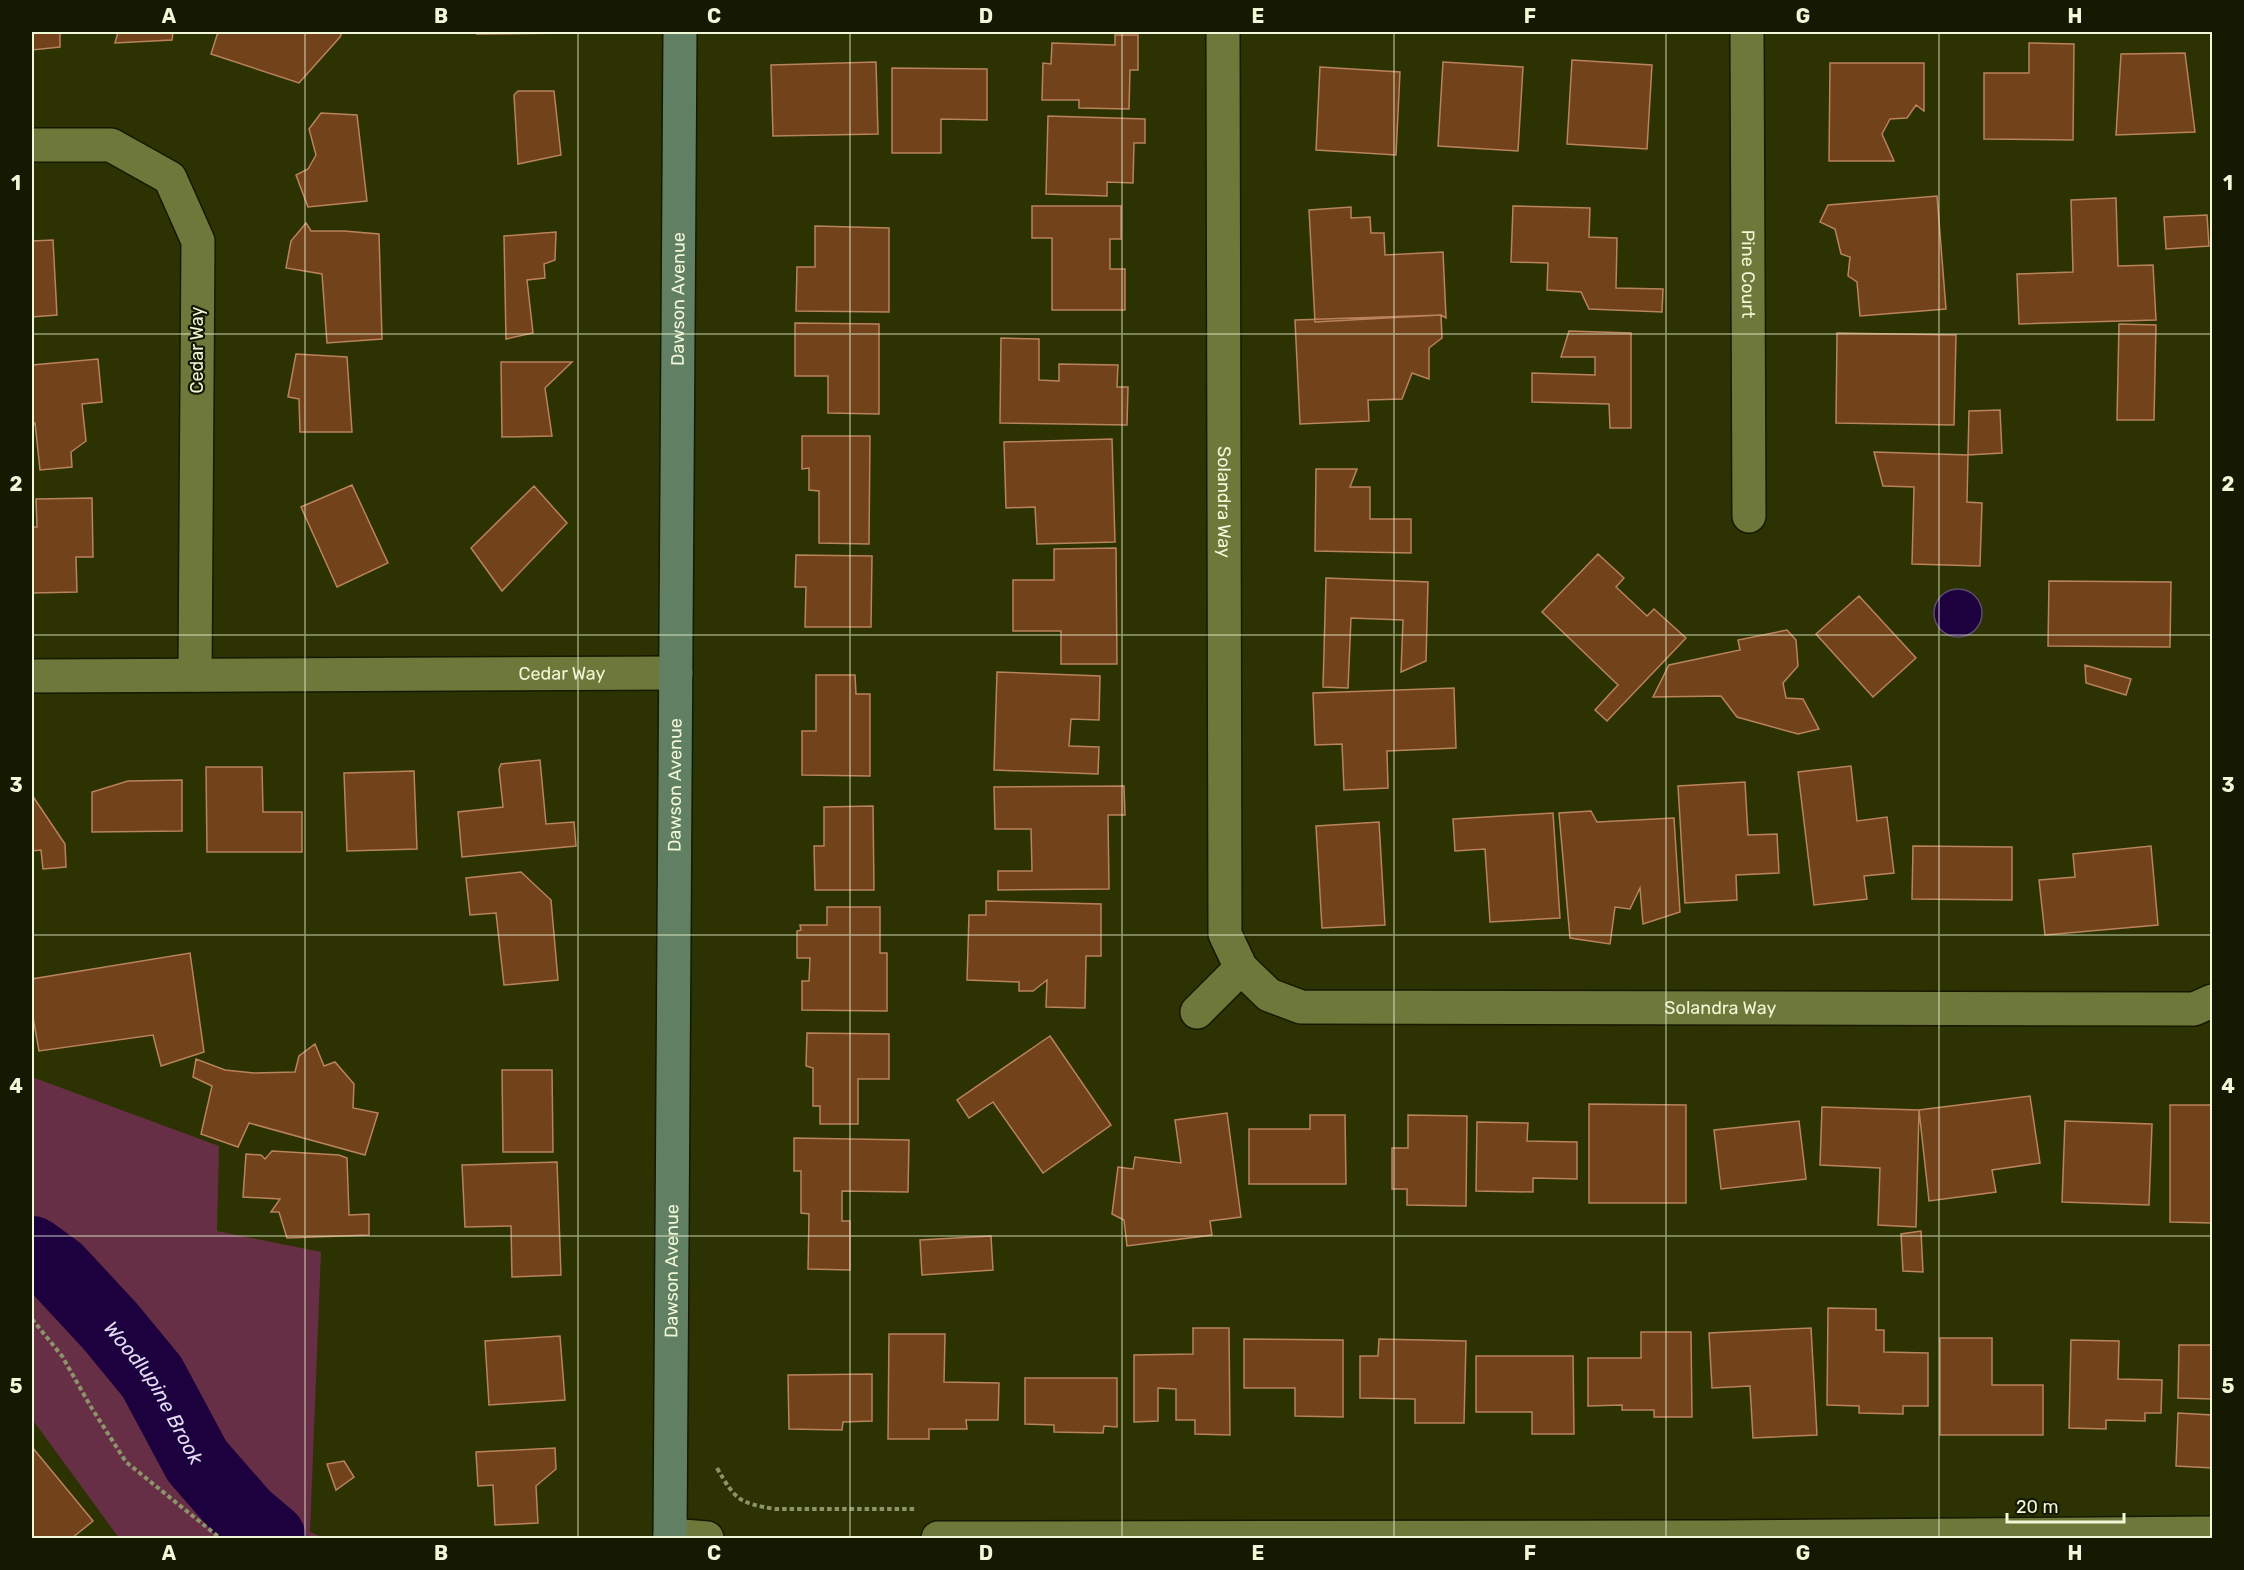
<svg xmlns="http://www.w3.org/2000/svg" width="2244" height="1570" font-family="Rubik,sans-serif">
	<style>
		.green { fill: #672f45 }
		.water { fill: #1d013f; stroke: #5d4b6d; stroke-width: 1.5 }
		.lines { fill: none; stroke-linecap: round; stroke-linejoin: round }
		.river { stroke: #1d013f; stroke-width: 70 }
		.building { fill: #72421a; stroke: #b9835c; stroke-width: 1.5 }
		.street-casing { stroke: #151900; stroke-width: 36 }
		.secondary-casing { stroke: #151900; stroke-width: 36 }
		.path { stroke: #8d936a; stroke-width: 4; stroke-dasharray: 4.5 3; stroke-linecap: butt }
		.street { stroke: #6f783b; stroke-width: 33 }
		.secondary { stroke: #617f62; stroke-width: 33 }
		.grid { fill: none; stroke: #f1f8d8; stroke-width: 1.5; stroke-opacity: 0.55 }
		.labels { text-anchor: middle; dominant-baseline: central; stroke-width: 4.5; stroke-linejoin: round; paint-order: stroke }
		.street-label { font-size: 18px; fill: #f1f8d8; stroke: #151902 }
		.water-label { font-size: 20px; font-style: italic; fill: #e2dcf4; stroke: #151902 }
		.neatline { fill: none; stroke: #f1f8d8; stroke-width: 2 }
		.grid-label { font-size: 20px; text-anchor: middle; font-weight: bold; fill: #f1f8d8 }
	</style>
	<rect width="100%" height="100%" fill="#2c3201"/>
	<!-- green -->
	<path class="green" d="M32 1077 219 1146 217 1231 321 1252 310 1532 324 1538H119L32 1419Z"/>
	<!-- water -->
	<path class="water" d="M1934 613a24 24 0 1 1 48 0a24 24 0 1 1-48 0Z"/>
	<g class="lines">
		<!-- river -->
		<path class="river" id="s1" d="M32 1251 58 1270 110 1326 152 1377 197 1461 245 1516 271 1538"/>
	</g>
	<!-- building -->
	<path class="building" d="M32 32H60V47L32 50Z
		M118 32H173L172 40 115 43Z
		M218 32H342L340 37 299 83 211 54Z
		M477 32H569V33L477 34Z
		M1115 35H1138V70H1130L1129 109 1079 108V100H1042L1043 63 1051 64 1052 43 1115 45Z
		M2029 43 2074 44 2073 140 1984 139V73H2029Z
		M2185 53 2195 132 2116 135 2121 54Z
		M1572 60 1652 65 1647 149 1567 144Z
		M876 62 878 134 773 136 771 65Z
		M1443 62 1523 67 1518 151 1438 146Z
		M1830 63H1924V111L1916 105 1907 118 1890 119 1882 134 1894 161H1829Z
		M1320 67 1400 72 1396 155 1316 150Z
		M892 68 987 69V120L941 119V153H892Z
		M518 91H554L561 155 518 164 514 95Z
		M321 113 357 115 367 201 308 207 296 175 308 169 316 155 309 129Z
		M1048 116 1145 119V143H1134L1133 183 1107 182V196L1046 194Z
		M1937 196 1946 309 1860 316 1857 282 1848 276 1850 257 1841 254 1835 229 1820 222 1828 205Z
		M2116 198 2118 266 2153 265 2156 320 2019 324 2017 274 2073 272 2071 200Z
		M1032 206H1121V239H1110V269H1125V310H1052V238H1032Z
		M1513 206 1590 208 1589 237 1617 238 1616 288 1663 289 1662 312 1589 309 1581 292 1547 290 1548 263 1511 262Z
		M1351 207V218L1370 217 1371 233H1384L1385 255 1443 252 1446 318 1441 315 1315 322 1309 210Z
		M2207 215 2209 246 2166 249 2164 217Z
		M306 223 311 231H344L379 234 382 339 327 343 322 274 286 268 291 241Z
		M815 226 889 228V312L796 311 797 267H815Z
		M556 232 555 260 544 264 545 278 527 280 533 333 506 339 504 236Z
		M53 240 57 315 32 317V241Z
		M1441 315 1442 338 1429 348V379L1412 373 1402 399 1368 400 1369 421 1300 424 1295 320Z
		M795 323 879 324V414L828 413V376H795Z
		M2119 324 2156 325 2154 420H2117Z
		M1569 331 1631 333V428H1610L1609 404 1532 402V373L1595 375V357H1561Z
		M1837 333 1956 335 1954 425 1836 423Z
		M1001 338 1039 339V380L1059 381V364L1118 365 1117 387H1128L1127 425 1000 423Z
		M296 354 347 357 352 432H300L299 399 288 397Z
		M98 359 102 402 82 404 86 441 71 452 72 467 40 470 35 423 32 424V365Z
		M501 362H572L545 388 552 436 502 437Z
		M2000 410 2002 453 1968 455 1969 411Z
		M802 436H870L869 544 819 543V491L809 490V468L802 469Z
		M1112 439 1115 542 1037 544 1035 507 1006 508 1004 442Z
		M1874 452 1968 455 1967 502 1982 503 1980 566 1912 564 1914 487 1883 486Z
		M1316 469H1357L1350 487H1370V519H1411V553L1315 551Z
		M352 485 388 563 337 587 301 507Z
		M534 486 567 523 502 591 471 548Z
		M92 498 93 557H76L77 592 32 593V527H37L36 499Z
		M1116 548 1117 664H1061V631H1013V580H1054V549Z
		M1598 554 1624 578 1616 587 1647 616 1654 609 1686 638 1607 721 1595 710 1618 685 1542 612Z
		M796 555 872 556 871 627H805L806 587H795Z
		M1326 578 1428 582 1426 661 1401 672 1403 620 1351 618 1348 688 1323 687Z
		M2049 581 2171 582 2170 647 2048 646Z
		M1859 596 1916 658 1873 697 1816 634Z
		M1787 630 1796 640 1798 666 1783 683 1786 698 1803 699 1819 729 1798 734 1737 717 1721 696 1653 697 1669 665 1740 650 1738 640Z
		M2085 665 2131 679 2126 695 2086 683Z
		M997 672 1100 676 1099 720 1071 719 1069 746 1099 747 1098 774 994 770Z
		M816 675H855L856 694H870V776L802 775V731H816Z
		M1454 688 1456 748 1387 751 1388 788 1344 790 1342 744 1315 745 1313 693Z
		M540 760 546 824 574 822 576 846 462 857 458 812 503 807 499 769 501 764Z
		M1851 766 1857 821 1887 817 1894 873 1864 876 1867 899 1814 905 1798 772Z
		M206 767H262L263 812H302V852H207Z
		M414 771 417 849 347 851 344 773Z
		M182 780V831L92 832V792L128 781Z
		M1745 782 1748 835 1777 834 1779 873 1736 875 1737 900 1685 903 1678 786Z
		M1124 786 1125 815H1108L1109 889 998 890V871H1032L1031 829H995L994 787Z
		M32 795 65 844 66 867 43 869 41 850 32 851Z
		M873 806 874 890H815L814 846H824V807Z
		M1591 811 1597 822 1674 818 1680 912 1643 924 1640 888 1630 909 1615 907 1610 944 1570 938 1559 813Z
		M1553 813 1560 918 1490 922 1485 849 1455 851 1453 819Z
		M1379 822 1385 925 1322 928 1316 826Z
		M1913 846 2012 847V900L1912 899Z
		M2151 846 2158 925 2045 935 2039 880 2075 877 2073 854Z
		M521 872 551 900 558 980 504 985 496 913 470 915 466 878Z
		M986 901 1101 904V956H1086L1085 1008 1046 1007 1047 980 1033 991H1019V982L967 980 969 915H986Z
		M827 907H880V953H887V1011L802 1010V981H809L810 958H797V931L801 930 800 925H827Z
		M190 953 204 1052 161 1066 153 1035 39 1051 32 1012V979Z
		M807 1033 889 1034V1079H858V1124H820V1106H813V1068L806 1066Z
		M1050 1036 1111 1125 1043 1173 993 1102 969 1118 957 1100Z
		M315 1044 324 1066 335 1062 354 1084 353 1108 378 1113 365 1155 249 1123 238 1147 201 1134 212 1086 193 1077 196 1059 225 1070 254 1073 295 1072 299 1056Z
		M502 1070H552L553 1152H503Z
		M2030 1096 2040 1163 1992 1170 1996 1192 1929 1201 1919 1110Z
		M1589 1104 1686 1105V1203H1589Z
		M2170 1105H2212V1223L2170 1222Z
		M1822 1107 1919 1110 1916 1227 1878 1225 1880 1168 1820 1165Z
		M1227 1113 1241 1217 1210 1221 1212 1235 1127 1246 1124 1220 1112 1214 1118 1167 1133 1169 1135 1157 1181 1163 1175 1120Z
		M1310 1115H1345L1346 1184H1249V1129H1310Z
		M1408 1115 1467 1116 1466 1206 1407 1205V1189H1392V1148H1408Z
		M1799 1121 1806 1179 1721 1189 1714 1130Z
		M2065 1121 2152 1124 2149 1205 2062 1202Z
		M1477 1122 1528 1123 1527 1141 1577 1142V1179L1533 1178V1192L1476 1191Z
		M794 1138 909 1140 908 1192 842 1191V1221H850V1270L808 1269 809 1214 801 1213V1171H794Z
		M272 1151 339 1155 347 1158 349 1215 369 1214V1235L287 1238 279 1212H271L280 1199 243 1197 246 1154 261 1155 265 1159Z
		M557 1162 561 1275 512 1277 511 1226 465 1227 462 1165Z
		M1921 1231 1923 1272 1903 1271 1901 1234Z
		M991 1236 993 1270 922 1275 920 1240Z
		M1828 1308 1876 1309V1330H1884V1352L1928 1353V1406H1903V1414L1859 1413V1406L1827 1405Z
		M1193 1328H1229L1230 1435 1195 1434V1420H1176V1389L1158 1388V1421L1134 1422V1355L1193 1354Z
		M1811 1328 1817 1435 1753 1438 1750 1386 1712 1388 1709 1333Z
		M1641 1332H1691L1692 1417H1654V1410H1622V1405L1588 1406V1358H1641Z
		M889 1334H945L944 1382 999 1383 998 1420H966L967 1429H929V1439H888Z
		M560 1336 565 1400 489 1405 485 1341Z
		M1940 1338H1992V1385H2043V1435H1940Z
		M1244 1339 1343 1340V1417L1295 1416V1388H1244Z
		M1379 1339 1466 1341 1464 1423H1415V1399L1360 1398V1356H1378Z
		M2071 1340 2119 1341 2118 1379 2162 1380 2161 1413H2145V1421L2106 1420V1429L2069 1428Z
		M2179 1345H2212V1399L2178 1398Z
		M1476 1356H1573L1574 1434H1532V1412H1476Z
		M872 1374V1421L843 1422 842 1430 789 1429 788 1375Z
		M1025 1378H1117V1427L1104 1426 1103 1433 1054 1432V1425L1025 1424Z
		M2178 1413 2212 1415V1468L2176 1466Z
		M32 1447 93 1521 72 1538H32Z
		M555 1448 556 1469 536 1486 538 1523 495 1525 493 1485 478 1486 476 1452Z
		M344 1461 354 1477 336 1490 327 1464Z"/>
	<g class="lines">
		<defs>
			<g id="street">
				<path id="s2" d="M1223 32 1225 934 1241 968 1269 995 1301 1007 2194 1009 2212 1001"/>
				<path id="s3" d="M1747 32 1749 516"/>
				<path d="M32 145H111L170 178 198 241 195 675"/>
				<path id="s4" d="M32 676 676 673"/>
				<path d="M1197 1012 1241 968"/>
				<path d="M670 1535 707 1538"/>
				<path d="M938 1538 1719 1537 2212 1533"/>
			</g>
			<g id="secondary">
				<path id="s5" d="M670 1538 680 32"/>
			</g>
		</defs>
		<!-- street casing -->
		<use href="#street" class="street-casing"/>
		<!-- secondary casing -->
		<use href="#secondary" class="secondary-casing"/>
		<!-- path -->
		<path class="path" d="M32 1319 62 1356 91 1407 126 1462 220 1538
			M717 1468C735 1499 738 1503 775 1509H917"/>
		<!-- street -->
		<use href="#street" class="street"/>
		<!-- secondary -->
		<use href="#secondary" class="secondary"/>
	</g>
	<!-- grid -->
	<path class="grid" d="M305 32V1538M578 32V1538M850 32V1538M1122 32V1538M1394 32V1538M1666 32V1538M1939 32V1538M32 334H2212M32 635H2212M32 935H2212M32 1236H2212"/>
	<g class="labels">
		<!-- street labels -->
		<g class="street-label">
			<text stroke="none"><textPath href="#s3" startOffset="242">Pine Court</textPath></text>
			<text stroke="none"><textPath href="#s5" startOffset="1239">Dawson Avenue</textPath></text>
			<text transform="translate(197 350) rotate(-90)">Cedar Way</text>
			<text stroke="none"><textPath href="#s2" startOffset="470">Solandra Way</textPath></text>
			<text stroke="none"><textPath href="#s4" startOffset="530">Cedar Way</textPath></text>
			<text stroke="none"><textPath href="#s5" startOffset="753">Dawson Avenue</textPath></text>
			<text stroke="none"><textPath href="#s2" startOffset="1432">Solandra Way</textPath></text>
			<text stroke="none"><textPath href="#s5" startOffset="267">Dawson Avenue</textPath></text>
		</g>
		<!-- water labels -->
		<g class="water-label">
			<text stroke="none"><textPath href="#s1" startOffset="189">Woodlupine Brook</textPath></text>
		</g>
	</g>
	<!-- border -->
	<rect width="2244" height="1570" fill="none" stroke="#151902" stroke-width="66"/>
	<!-- scale -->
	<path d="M2007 1513v9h117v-9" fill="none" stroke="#f1f8d8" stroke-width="3"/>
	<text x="2016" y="1513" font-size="18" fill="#f1f8d8" stroke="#151902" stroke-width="4.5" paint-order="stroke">20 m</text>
	<rect x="33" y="33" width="2178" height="1504" class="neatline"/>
	<g class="grid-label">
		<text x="169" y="23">A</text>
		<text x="441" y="23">B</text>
		<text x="714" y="23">C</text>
		<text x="986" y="23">D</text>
		<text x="1258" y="23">E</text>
		<text x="1530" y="23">F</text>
		<text x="1803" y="23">G</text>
		<text x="2075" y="23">H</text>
		<text x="16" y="190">1</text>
		<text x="2228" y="190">1</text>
		<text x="16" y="491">2</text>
		<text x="2228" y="491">2</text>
		<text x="16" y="792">3</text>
		<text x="2228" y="792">3</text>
		<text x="16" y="1093">4</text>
		<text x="2228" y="1093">4</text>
		<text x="16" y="1393">5</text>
		<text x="2228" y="1393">5</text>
		<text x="169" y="1560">A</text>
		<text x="441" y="1560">B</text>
		<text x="714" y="1560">C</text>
		<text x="986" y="1560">D</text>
		<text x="1258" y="1560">E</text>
		<text x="1530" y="1560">F</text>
		<text x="1803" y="1560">G</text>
		<text x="2075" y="1560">H</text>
	</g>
</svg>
